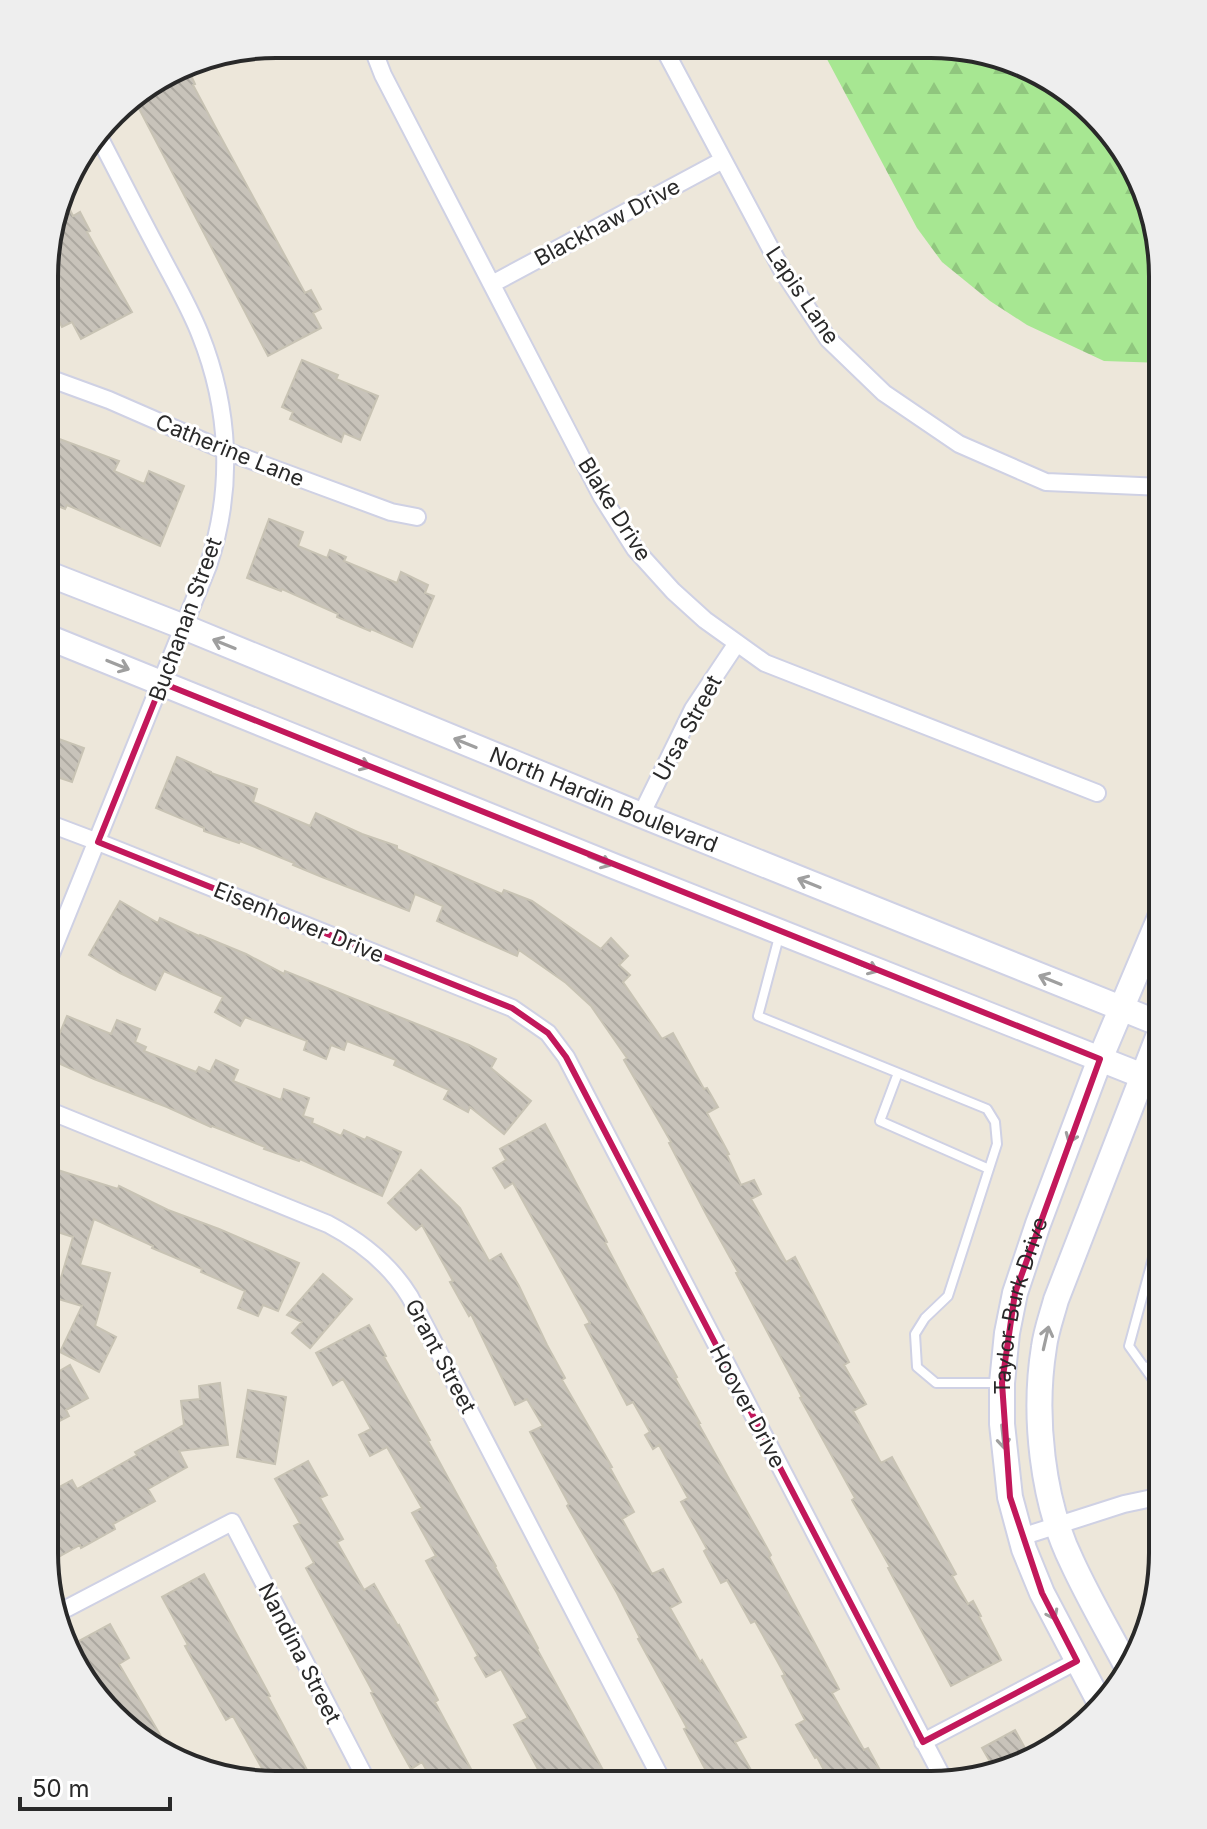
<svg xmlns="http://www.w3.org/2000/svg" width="1207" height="1829" font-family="Inter,sans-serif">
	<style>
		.forest { fill: url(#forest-firs) }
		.building { fill: url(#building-back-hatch); stroke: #c8c3b4; stroke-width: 2 }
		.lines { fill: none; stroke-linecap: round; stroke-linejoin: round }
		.lane-casing { stroke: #cfd1e4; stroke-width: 12 }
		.street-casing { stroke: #cfd1e4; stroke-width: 20 }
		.secondary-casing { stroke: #cfd1e4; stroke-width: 28 }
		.lane { stroke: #fff; stroke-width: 8 }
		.street { stroke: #fff; stroke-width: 16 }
		.secondary { stroke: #fff; stroke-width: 24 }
		.oneway { stroke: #9f9f9f }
		.marked { fill: none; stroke: #c2185b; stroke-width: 6; stroke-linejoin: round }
		.labels { text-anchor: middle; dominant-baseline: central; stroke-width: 6; stroke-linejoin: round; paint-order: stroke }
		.street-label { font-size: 22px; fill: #292929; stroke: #fff }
		.rim { fill: none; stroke: #292929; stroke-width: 4 }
	</style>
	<defs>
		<pattern id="forest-firs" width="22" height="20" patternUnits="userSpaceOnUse" patternTransform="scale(2)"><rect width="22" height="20" fill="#a7e792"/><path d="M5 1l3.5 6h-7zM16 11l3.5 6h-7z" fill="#90c67e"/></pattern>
		<pattern id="building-back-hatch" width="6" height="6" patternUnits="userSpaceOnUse" patternTransform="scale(2)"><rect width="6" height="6" fill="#c8c3ba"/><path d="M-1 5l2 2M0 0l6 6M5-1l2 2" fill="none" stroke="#aca8a0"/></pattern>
	</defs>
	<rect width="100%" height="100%" fill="#ede7da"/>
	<!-- forest -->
	<path class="forest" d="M820 46H962L1072 92 1145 187 1163 276V363L1104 361 1027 325 990 301 942 262 917 228Z"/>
	<!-- building -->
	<path class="building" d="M186 65 195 84 193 85 218 132 305 293 311 290 321 309 313 313 321 328 268 356 134 99 140 96 139 93Z
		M63 196 73 216 80 212 90 231 87 232 132 312 81 339 72 322 62 327 46 296V245Z
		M302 360 338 375 336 379 378 396 360 440 344 433 341 442 290 419 293 412 282 407Z
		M54 437 119 461 114 471 144 484 149 471 184 486 160 546 67 505 65 509 46 501V459Z
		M269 519 303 532 298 546 327 558 330 550 346 557 344 561 397 583 401 572 428 585 425 593 434 596 412 647 371 629 370 631 337 617 338 614 282 589 281 591 247 578Z
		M45 734 84 748 72 782 45 773Z
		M177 757 211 772V773L257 789 253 802 310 826 316 813 362 834 397 846V849L502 894 504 890 532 901 601 949 611 938 628 956 619 965 630 975 623 982 662 1039 673 1033 704 1089 707 1088 718 1107 707 1113 729 1154 727 1155 741 1185 754 1180 761 1194 751 1199 786 1262 795 1257 849 1362 844 1365 866 1404 853 1411 881 1463 892 1457 956 1574 952 1576 968 1604 973 1601 981 1616 979 1617 1001 1660 951 1686 888 1568 890 1567 852 1500 855 1498 800 1398 802 1397 736 1273 738 1272 706 1214 669 1143 671 1142 624 1060 627 1058 591 1006 566 983 519 950 517 956 437 921 443 906 415 894 409 911 322 877 293 865 294 863 240 841 239 843 204 831V828L156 808Z
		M120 901 158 923 160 918 199 936 200 935 246 954 284 974 285 971 469 1045 496 1059 491 1068 531 1101 504 1134 470 1107 468 1112 444 1099 449 1090 394 1065 396 1060 347 1041 344 1050 331 1045 326 1059 304 1050 307 1041 245 1017 240 1026 215 1012 223 997 164 971 155 990 120 973 89 955Z
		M67 1016 111 1034 117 1020 140 1029 135 1042 146 1047 144 1051 196 1072 199 1067 210 1072 216 1060 238 1070 233 1081 281 1100 284 1089 309 1098 303 1116 313 1119 312 1123 341 1136 344 1130 365 1140 367 1137 401 1152 382 1196 300 1159 299 1161 264 1149 265 1147 212 1126 211 1127 167 1107 94 1079 49 1059Z
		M545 1124 607 1242 605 1243 629 1289 677 1377 675 1378 700 1423H698L771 1555 769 1557 839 1689 832 1693 864 1750 868 1748 888 1785H832L817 1757 815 1758 796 1725 805 1720 782 1676 785 1675 755 1621 751 1623 727 1580 721 1583 704 1551 707 1549 681 1502 688 1498 659 1445 653 1449 645 1435 650 1432 633 1402 627 1405 585 1325 590 1323 513 1183 505 1188 493 1168 506 1160 500 1149Z
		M45 1166 118 1189 119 1186 168 1210 219 1229 299 1263 278 1311 263 1305 258 1316 238 1308 245 1291 201 1272 202 1269 152 1248 153 1246 94 1219 80 1265 110 1273 95 1326 116 1337 99 1372 60 1352 82 1306 55 1298 73 1237 45 1228Z
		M421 1170 460 1208 489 1261 501 1254 519 1286 547 1345 565 1378 562 1380 612 1467 610 1468 634 1512 622 1519 652 1574 663 1569 681 1602 670 1608 700 1662 702 1660 746 1737 735 1742 759 1784H713L684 1729 687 1728 638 1639 640 1638 617 1593 567 1506 569 1504 530 1432 543 1426 527 1399 515 1405 471 1314 469 1316 450 1282 453 1281 422 1225 416 1230 388 1203Z
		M323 1274 352 1299 310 1348 292 1333 302 1322 287 1315Z
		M369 1325 386 1356 384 1357 430 1440 428 1441 496 1566 495 1567 538 1648 537 1649 603 1770 602 1771 609 1784H546L514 1725 528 1718 501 1669 486 1677 475 1658 478 1656 426 1561 436 1556 412 1513 422 1508 387 1447 370 1456 359 1435 371 1429 343 1379 333 1385 316 1353Z
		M70 1365 88 1398 66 1410 69 1416 44 1429V1380Z
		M220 1383 228 1445 179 1451 187 1467 148 1489 155 1501 113 1524 115 1529 81 1548 80 1545 46 1564 44 1553V1503L54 1498 50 1492 72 1480 77 1489 137 1455 135 1452 184 1425 181 1401 200 1399 199 1386Z
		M248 1390 286 1397 275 1464 237 1457Z
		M308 1461 327 1495 320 1498 343 1539 337 1542 364 1590 374 1584 398 1626 399 1625 438 1700 435 1702 479 1784H434L422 1762 411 1769 393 1737 371 1693 373 1692 306 1568 314 1563 294 1526 300 1523 275 1479Z
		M204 1574 270 1696 268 1697 292 1742 314 1783H270L233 1716 226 1720 185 1646 188 1645 162 1597Z
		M110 1624 129 1658 119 1664 170 1752 135 1737 75 1659 68 1647Z
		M1015 1730 1031 1759 1020 1767 996 1772 982 1748Z"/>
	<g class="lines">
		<defs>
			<path id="lane" d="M780 933 758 1016 987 1109 995 1122 997 1144 948 1296 925 1318 915 1334 917 1367 936 1383H1000
				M898 1073 880 1121 989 1169
				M1146 1368 1163 1356
				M1147 1368 1163 1366
				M1163 1388H1159L1129 1346 1163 1221
				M1150 1602 1149 1600 1151 1599"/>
			<path id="street" d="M371 44 383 75 602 497 635 549 673 591 705 620 765 663 1097 793
				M662 45 782 270 828 339 884 393 959 444 1046 482 1163 487
				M492 284 723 160
				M46 377 109 400 226 451 391 512 417 517
				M641 815 693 709 737 643
				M45 822 98 842 512 1008 548 1033 566 1057 945 1782
				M45 969 208 566C234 489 230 409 200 334 189 306 173 279 159 252 138 213 118 173 97 133
				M45 1109 328 1224C362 1242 390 1264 410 1297L664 1784
				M1021 1537 1124 1504 1162 1496
				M56 1614 232 1522 368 1783
				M923 1742 1077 1661"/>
			<g id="secondary">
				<path id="s1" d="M46 573 184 627 641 815 1163 1025"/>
				<path d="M45 636 616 867 1163 1084"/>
				<path d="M1126 1665C1108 1631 1088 1597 1072 1562 1042 1501 1033 1415 1044 1347 1046 1331 1052 1315 1056 1300L1163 1024"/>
				<path id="s2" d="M1101 1705 1042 1593 1024 1549 1010 1497 1002 1424V1383L1007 1333 1015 1293 1038 1224 1100 1059 1163 910"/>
			</g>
		</defs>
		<!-- lane casing -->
		<use href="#lane" class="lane-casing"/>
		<!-- street casing -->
		<use href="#street" class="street-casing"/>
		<!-- secondary casing -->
		<use href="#secondary" class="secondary-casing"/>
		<!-- lane -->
		<use href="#lane" class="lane"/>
		<!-- street -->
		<use href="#street" class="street"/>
		<!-- secondary -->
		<use href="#secondary" class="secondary"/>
	</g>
	<!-- one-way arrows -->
	<defs><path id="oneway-shaft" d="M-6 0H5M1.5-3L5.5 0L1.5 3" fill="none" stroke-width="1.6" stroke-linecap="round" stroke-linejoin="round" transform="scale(2)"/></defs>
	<g class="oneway">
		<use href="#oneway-shaft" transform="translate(224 644) rotate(-158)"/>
		<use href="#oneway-shaft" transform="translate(118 665) rotate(22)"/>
		<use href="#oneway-shaft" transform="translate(465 743) rotate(-158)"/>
		<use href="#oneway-shaft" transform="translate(359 763) rotate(22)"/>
		<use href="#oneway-shaft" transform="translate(600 861) rotate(22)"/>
		<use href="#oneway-shaft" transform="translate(809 883) rotate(-158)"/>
		<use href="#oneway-shaft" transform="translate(867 967) rotate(22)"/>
		<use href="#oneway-shaft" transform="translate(1050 980) rotate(-158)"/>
		<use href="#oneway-shaft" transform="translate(1073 1132) rotate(111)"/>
		<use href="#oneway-shaft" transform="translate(1046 1338) rotate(-77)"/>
		<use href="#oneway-shaft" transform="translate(1003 1437) rotate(84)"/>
		<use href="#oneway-shaft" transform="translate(1050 1609) rotate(64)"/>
	</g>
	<!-- marked area -->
	<path class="marked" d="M162 683 1100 1059 1015 1293 1002 1383 1010 1497 1042 1593 1077 1661 923 1742 566 1057 548 1033 512 1008 98 842Z"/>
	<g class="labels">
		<!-- street labels -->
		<g class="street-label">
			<text transform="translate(607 222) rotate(-28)">Blackhaw Drive</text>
			<text transform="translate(803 295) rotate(56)">Lapis Lane</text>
			<text transform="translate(230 450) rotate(22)">Catherine Lane</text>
			<text transform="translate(615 509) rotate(58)">Blake Drive</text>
			<text transform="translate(185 619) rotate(-70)">Buchanan Street</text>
			<text transform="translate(687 728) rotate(-61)">Ursa Street</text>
			<text stroke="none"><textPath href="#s1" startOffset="602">North Hardin Boulevard</textPath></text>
			<text transform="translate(299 922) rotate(22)">Eisenhower Drive</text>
			<text stroke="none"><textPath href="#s2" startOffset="422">Taylor-Burk Drive</textPath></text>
			<text transform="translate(441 1356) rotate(62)">Grant Street</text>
			<text transform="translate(748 1406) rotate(62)">Hoover Drive</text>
			<text transform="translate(300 1653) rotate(63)">Nandina Street</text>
		</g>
	</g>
	<!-- crop -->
	<path d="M0 0H1207V1829H0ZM276 58H931A218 218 0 0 1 1149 276V1553A218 218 0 0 1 931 1771H276A218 218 0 0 1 58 1553V276A218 218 0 0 1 276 58Z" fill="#eee" fill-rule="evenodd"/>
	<path class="rim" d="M276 58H931A218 218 0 0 1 1149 276V1553A218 218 0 0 1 931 1771H276A218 218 0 0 1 58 1553V276A218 218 0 0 1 276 58Z"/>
	<!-- scale -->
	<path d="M20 1797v12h150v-12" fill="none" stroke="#292929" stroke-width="4"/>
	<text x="32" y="1797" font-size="24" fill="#292929" stroke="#ffffff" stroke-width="6" paint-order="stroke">50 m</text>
</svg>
